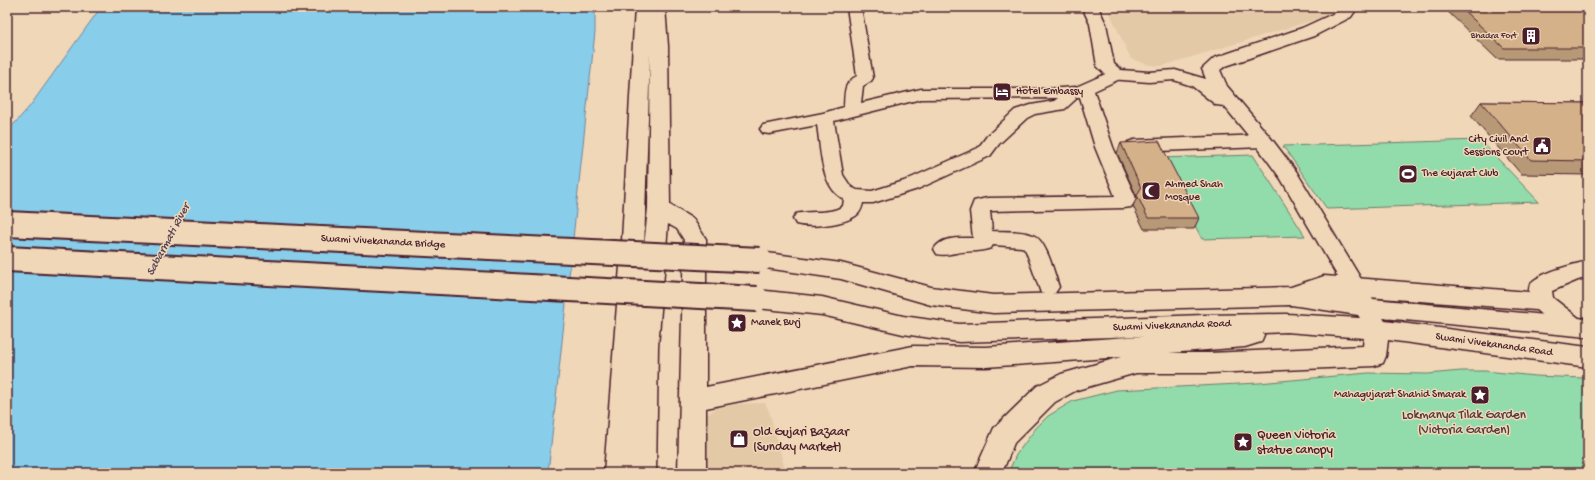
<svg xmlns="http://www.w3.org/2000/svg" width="1595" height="480" font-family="'Gochi Hand',sans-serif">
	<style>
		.built { fill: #e4c9a7 }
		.green { fill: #92dbab; stroke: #6e7d6b }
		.water { fill: #88cdea; stroke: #6f879e }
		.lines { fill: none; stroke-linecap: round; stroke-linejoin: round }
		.minor-casing { stroke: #4a1f2b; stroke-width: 3 }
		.tertiary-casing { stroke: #4a1f2b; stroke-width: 3 }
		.secondary-casing { stroke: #4a1f2b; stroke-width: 3 }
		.minor { fill: #efd7b8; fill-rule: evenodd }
		.tertiary { fill: #efd7b8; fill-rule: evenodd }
		.secondary { fill: #efd7b8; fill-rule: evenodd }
		.secondary-bridge-casing { stroke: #4a1f2b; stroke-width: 28; stroke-linecap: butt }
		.secondary-bridge { stroke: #efd7b8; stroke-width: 24 }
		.wall { fill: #b79877; stroke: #4a1f2b }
		.building { fill: #d5b18a; stroke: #4a1f2b }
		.labels { text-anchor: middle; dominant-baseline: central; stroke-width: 3; stroke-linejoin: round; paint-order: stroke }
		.far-poi-label { font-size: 9px; fill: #4a1f2b; stroke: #efd7b8; text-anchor: end }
		.poi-label { font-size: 11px; fill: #4a1f2b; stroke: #efd7b8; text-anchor: start }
		.street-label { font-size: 11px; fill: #4a1f2b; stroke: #efd7b8 }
		.water-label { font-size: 12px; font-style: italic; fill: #564251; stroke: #efd7b8 }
		.near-park-label { font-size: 13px; fill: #553b3e; stroke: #efd7b8 }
		.near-poi-label { font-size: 13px; fill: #4a1f2b; stroke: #efd7b8; text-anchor: start }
	</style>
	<rect width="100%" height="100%" fill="#efd7b8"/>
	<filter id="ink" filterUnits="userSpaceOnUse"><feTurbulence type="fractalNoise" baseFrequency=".025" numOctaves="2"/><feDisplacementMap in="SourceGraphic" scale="8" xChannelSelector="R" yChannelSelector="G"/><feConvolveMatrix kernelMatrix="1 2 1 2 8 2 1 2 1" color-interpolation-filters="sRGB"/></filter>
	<g filter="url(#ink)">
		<!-- built -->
		<path class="built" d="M1107 7H1338L1334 14 1162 66 1150 65 1131 59Z
			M765 403 769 411 786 473H703L701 419 715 409 736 404Z"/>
		<!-- green -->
		<path class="green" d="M1480 140 1539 202 1327 209 1283 146Z
			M1253 155 1305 236 1202 239 1160 158Z
			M1461 371H1485L1535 376 1584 378 1588 383V473H1008L1016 455 1036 428 1048 416 1073 401 1117 390 1259 383 1368 373 1428 374Z"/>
		<!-- water -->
		<path class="water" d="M101 7H595V32L548 473H7V132L30 106Z"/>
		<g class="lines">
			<defs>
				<path id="minor" d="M847 7H861L873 78 871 81 863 86 861 103 921 89H1046L1076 87 1110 72 1116 70 1122 72 1124 75 1122 78 1094 91 1113 147 1135 196 1136 200 1131 207 1124 208 990 211 992 231C1004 232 1022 230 1033 235 1047 241 1054 273 1059 287L1055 293 1048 295 1041 293 1026 251 1022 247 993 245 991 248C977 253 969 250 956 253 948 254 945 256 937 254L934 249C942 236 960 238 973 238L970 211 974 201 987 198 1115 196 1095 147 1080 97H1075L1076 99 1065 109 1035 114 1027 118 999 144 990 156 918 189 873 203H863C862 207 861 211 858 214 846 225 810 228 796 224L793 219 796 214C811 210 830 215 843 206L844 199C820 187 821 148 817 125L769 134 763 133 760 129 763 125 823 113 844 107C845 93 843 83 857 76ZM1058 98 1054 101 1031 105 1015 110 987 136 978 148 904 181 872 191 857 190 851 187 843 175 834 121 921 99Z
					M1263 135 1269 137 1272 141 1269 145 1263 147 1134 152 1128 150 1125 146 1128 142 1134 140Z"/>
				<path id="tertiary" d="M1588 261V277L1578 280 1552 291 1553 298 1580 319 1583 326 1580 333 1571 335 1562 333 1536 310 1355 296 1347 293 1343 287 1347 281 1355 278 1529 292C1529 288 1529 283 1533 281 1544 272 1574 264 1588 261Z"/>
				<path id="secondary" d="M635 7H665L668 46 670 205 693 219 706 239V387L913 346 986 347 1143 336 959 342 903 334 822 315 757 308 749 305 745 299 749 293 757 290 822 297 903 316 959 324 1204 315 1286 314 1360 318 1358 315 1291 305 993 313 931 305 841 279 752 266 749 260 752 254 760 252 841 263 931 287 993 295 1291 287 1324 276 1338 277 1281 179 1256 145 1224 106 1216 105 1192 86 1174 80 1149 82 1110 79 1097 66 1090 24 1082 7H1098L1106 24 1114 64 1121 70 1149 72 1175 70 1206 79 1202 69 1214 58 1302 28 1339 11 1342 7H1358L1351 17 1314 36 1226 66 1220 70 1227 86 1270 137 1296 171 1373 299 1588 319V337L1383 318 1385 321 1588 347V367L1388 340 1386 356 1383 363 1374 366 1210 373H1136L1077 390 1055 402 1014 443 1002 473H974L994 428 1037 386 1061 374 1121 357 986 367 913 366 706 408V473H678L684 240 677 229 668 224 658 347 656 473H604L622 240ZM650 53 648 208 644 248ZM1286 332 1364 338 1363 346 1210 353H1169L1245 347 1261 342 1264 335 1263 333Z"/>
			</defs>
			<!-- minor casing -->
			<use href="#minor" class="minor-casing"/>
			<!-- tertiary casing -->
			<use href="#tertiary" class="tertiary-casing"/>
			<!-- secondary casing -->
			<use href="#secondary" class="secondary-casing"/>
			<!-- minor -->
			<use href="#minor" class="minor"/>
			<!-- tertiary -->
			<use href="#tertiary" class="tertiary"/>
			<!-- secondary -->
			<use href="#secondary" class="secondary"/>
			<defs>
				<path id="secondary-bridge" d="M7 224 760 260
					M7 259 757 299"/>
			</defs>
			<!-- secondary-bridge casing -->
			<use href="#secondary-bridge" class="secondary-bridge-casing"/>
			<!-- secondary-bridge -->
			<use href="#secondary-bridge" class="secondary-bridge"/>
		</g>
		<!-- wall -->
		<path class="wall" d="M1443 7H1588V59H1497Z
			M1481 102 1588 103V175L1521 174 1471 116Z
			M1121 143 1199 218 1194 229H1144L1133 206 1137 197 1117 153Z"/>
		<!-- building -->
		<path class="building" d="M1460 7H1588V48H1504Z
			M1481 102 1588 103V161L1531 160Z
			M1159 141 1199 218H1148L1137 195 1141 188 1121 143Z"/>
	</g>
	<!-- icons -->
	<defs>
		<symbol id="building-square" viewBox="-11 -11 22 22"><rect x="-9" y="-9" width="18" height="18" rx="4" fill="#4a1f2b" stroke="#efd7b8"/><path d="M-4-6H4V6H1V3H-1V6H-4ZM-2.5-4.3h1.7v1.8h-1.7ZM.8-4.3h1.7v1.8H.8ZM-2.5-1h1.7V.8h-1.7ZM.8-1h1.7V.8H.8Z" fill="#fff"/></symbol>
		<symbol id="hotel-square" viewBox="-11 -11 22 22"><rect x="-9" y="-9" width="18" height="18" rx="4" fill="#4a1f2b" stroke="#efd7b8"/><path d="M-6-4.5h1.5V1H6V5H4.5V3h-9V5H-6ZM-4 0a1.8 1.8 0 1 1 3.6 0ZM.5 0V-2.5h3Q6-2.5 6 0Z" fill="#fff"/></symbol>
		<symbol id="civic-square" viewBox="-11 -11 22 22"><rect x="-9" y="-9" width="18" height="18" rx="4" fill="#4a1f2b" stroke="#efd7b8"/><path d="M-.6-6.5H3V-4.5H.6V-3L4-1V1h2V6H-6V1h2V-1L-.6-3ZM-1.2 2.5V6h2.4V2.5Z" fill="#fff"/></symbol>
		<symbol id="stadium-square" viewBox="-11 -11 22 22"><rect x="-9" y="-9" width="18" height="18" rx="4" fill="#4a1f2b" stroke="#efd7b8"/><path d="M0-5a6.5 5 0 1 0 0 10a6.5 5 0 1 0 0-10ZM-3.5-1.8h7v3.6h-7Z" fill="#fff"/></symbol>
		<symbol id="mosque-square" viewBox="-11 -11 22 22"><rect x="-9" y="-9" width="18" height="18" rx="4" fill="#4a1f2b" stroke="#efd7b8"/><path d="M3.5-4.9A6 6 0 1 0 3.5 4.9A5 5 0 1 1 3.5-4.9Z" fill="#fff"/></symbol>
		<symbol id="sight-square" viewBox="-11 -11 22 22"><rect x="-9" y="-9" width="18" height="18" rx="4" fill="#4a1f2b" stroke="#efd7b8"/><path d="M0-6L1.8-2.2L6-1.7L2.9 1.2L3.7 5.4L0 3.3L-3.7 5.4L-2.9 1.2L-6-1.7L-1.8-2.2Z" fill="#fff"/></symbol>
		<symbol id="shop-square" viewBox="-11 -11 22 22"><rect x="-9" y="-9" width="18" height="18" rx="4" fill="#4a1f2b" stroke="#efd7b8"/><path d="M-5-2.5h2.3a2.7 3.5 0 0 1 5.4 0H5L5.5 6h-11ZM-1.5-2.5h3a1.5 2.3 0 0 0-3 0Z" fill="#fff"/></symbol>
	</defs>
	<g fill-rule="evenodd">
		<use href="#building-square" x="1520" y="25" width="22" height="22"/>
		<use href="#hotel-square" x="991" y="81" width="22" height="22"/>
		<use href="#civic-square" x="1531" y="135" width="22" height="22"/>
		<use href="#stadium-square" x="1397" y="163" width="22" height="22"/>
		<use href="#mosque-square" x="1140" y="180" width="22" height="22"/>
		<use href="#sight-square" x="726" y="312" width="22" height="22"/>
		<use href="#sight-square" x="1469" y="384" width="22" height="22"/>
		<use href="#shop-square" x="728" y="428" width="22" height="22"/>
		<use href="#sight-square" x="1232" y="431" width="22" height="22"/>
	</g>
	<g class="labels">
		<!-- far-poi labels -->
		<g class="far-poi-label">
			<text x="1517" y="36">Bhadra Fort</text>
		</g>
		<!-- poi labels -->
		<g class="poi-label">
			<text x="1016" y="92">Hotel Embassy</text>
			<text x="1528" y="140" text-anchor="end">City Civil And<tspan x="1528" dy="13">Sessions Court</tspan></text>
			<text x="1422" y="174">The Gujarat Club</text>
			<text x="1165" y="185">Ahmed Shah<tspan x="1165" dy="13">Mosque</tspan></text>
			<text x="751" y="323">Manek Burj</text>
			<text x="1466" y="395" text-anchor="end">Mahagujarat Shahid Smarak</text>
		</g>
		<!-- street labels -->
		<g class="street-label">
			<text transform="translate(383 242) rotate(3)">Swami Vivekananda Bridge</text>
			<text transform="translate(1172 326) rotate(-2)">Swami Vivekananda Road</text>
			<text transform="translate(1494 345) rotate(8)">Swami Vivekananda Road</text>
		</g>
		<!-- water labels -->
		<g class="water-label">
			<text transform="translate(169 240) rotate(-62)">Sabarmati River</text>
		</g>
		<!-- near-park labels -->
		<g class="near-park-label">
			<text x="1464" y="415">Lokmanya Tilak Garden<tspan x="1464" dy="15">(Victoria Garden)</tspan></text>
		</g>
		<!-- near-poi labels -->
		<g class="near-poi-label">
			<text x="753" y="432">Old Gujari Bazaar<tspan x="753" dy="15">(Sunday Market)</tspan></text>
			<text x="1257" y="435">Queen Victoria<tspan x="1257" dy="15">statue canopy</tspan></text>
		</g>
	</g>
	<!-- margin -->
	<rect width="1595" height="480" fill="none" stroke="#efd7b8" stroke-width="24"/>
	<rect x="12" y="12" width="1571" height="456" fill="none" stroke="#4a1f2b" stroke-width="1.5" filter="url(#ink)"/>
</svg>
